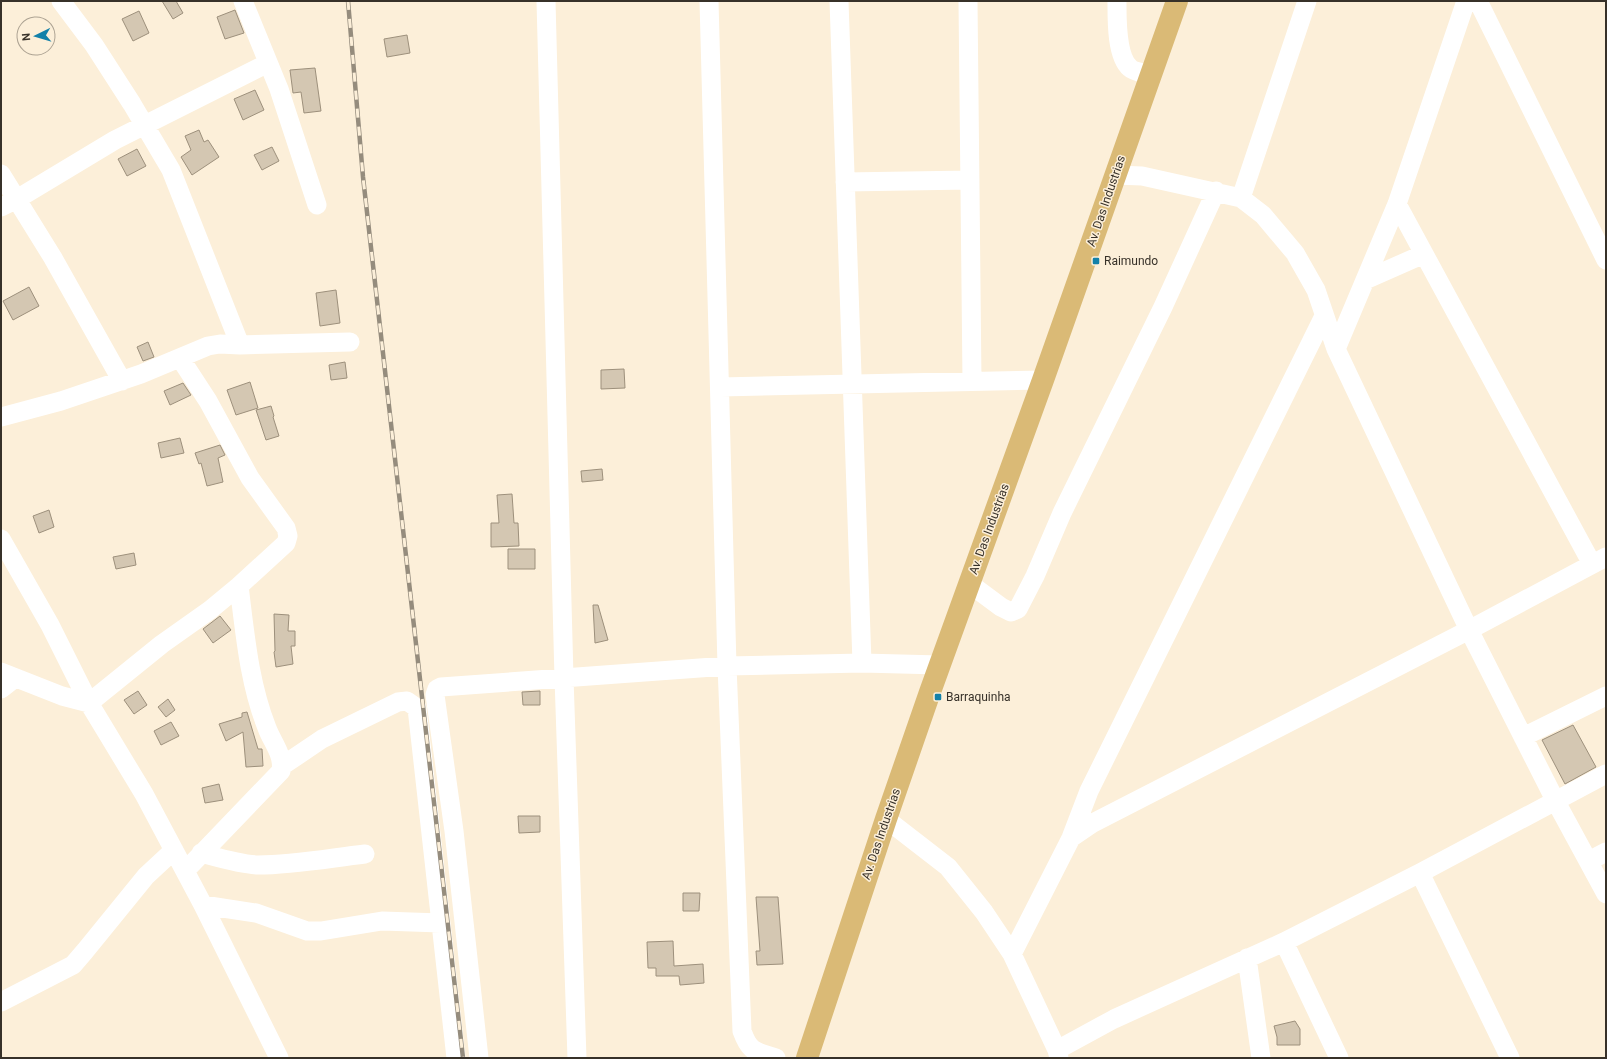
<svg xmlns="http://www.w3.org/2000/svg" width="1607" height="1059" font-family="Roboto,sans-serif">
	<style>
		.building { fill: #d4c7b2; stroke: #9d907c }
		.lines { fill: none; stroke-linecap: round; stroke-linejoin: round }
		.minor { stroke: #fff; stroke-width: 19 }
		.major { stroke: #daba76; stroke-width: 22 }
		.rail-casing { stroke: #958c7d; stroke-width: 4.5 }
		.rail { stroke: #fcefd9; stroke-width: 3; stroke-dasharray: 9; stroke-linecap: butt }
		.poi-dot { fill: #1381a9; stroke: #fcefd9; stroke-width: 1.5 }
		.labels { text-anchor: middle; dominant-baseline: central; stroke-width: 3; stroke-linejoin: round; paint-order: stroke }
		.street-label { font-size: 12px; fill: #373129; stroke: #fcefd9 }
		.poi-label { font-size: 12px; fill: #373129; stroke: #fcefd9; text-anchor: start }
	</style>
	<rect width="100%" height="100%" fill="#fcefd9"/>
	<!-- building -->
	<path class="building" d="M162 1H176L183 13 173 19Z
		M235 10 244 33 225 39 217 17Z
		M139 11 149 33 133 41 122 19Z
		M407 35 410 53 387 57 384 39Z
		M315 68 321 111 304 113 301 92 293 93 290 70Z
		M255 90 264 110 243 120 234 99Z
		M199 130 204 142 208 140 219 157 192 175 181 157 191 150 185 136Z
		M272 147 279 161 262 170 254 155Z
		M137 149 146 166 127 176 118 159Z
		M29 287 39 306 13 320 3 301Z
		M336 290 340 323 320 326 316 293Z
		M148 342 154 357 143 361 137 347Z
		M345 362 347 378 331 380 329 365Z
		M624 369 625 388 601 389V370Z
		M250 382 258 408 236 415 227 390Z
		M183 383 191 395 170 405 164 391Z
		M271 406 274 416 273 417 279 436 266 440 256 410Z
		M180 438 184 453 161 458 158 443Z
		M220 445 225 455 218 458 223 482 207 486 201 463 199 464 195 453Z
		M602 469 603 480 582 482 581 471Z
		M512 494 514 523H518L519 546 491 547V523H499L497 495Z
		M49 510 54 527 39 533 33 516Z
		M508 549H535V569H508Z
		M134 553 136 565 116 569 113 557Z
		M593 605H598L608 640 595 643Z
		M274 614 289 615 288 631H295V646H291L293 664 276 667 274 652 275 651Z
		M220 616 231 630 213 643 203 629Z
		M138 691 147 705 134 714 124 700Z
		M540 691V705H523L522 692Z
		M168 699 175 710 166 717 158 707Z
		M247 712 258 749H262L263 766 246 767 243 732 226 741 219 724 242 717V713Z
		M171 722 179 736 161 745 154 731Z
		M1573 725 1596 767 1565 784 1542 740Z
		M219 784 223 800 205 803 202 788Z
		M518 816H540V832L519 833Z
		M683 893H700L699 911H683Z
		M756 897H778L783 964 757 965 756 951H760Z
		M673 941 674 966 703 964 704 983 680 985 679 976H656V968H648L647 942Z
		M1295 1021 1300 1029V1045H1277V1037L1274 1026Z"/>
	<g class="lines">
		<!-- minor -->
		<path class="minor" d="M61 1 94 45 132 104 171 170 240 345
			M243 1 279 89 317 205
			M546 1 564 678 577 1058
			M709 1 727 666 742 1031C750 1053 755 1051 776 1058
			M839 1 862 663
			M968 1 972 381
			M1117 1C1117 18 1116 56 1130 68 1134 72 1145 73 1151 75
			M1478 1 1606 260
			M1 174 53 258 122 381
			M1115 175 1142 176 1241 198 1263 215 1295 253 1316 290 1336 349 1469 630 1555 800 1606 894
			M845 182 970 180
			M1241 198 1307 1
			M1397 204 1592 564
			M1 207 17 199 115 140 268 63
			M1365 280 1424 254
			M1336 349 1397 204 1466 1
			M720 387 1043 380
			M1 417 61 401 141 374 208 346 220 344 240 345 350 342
			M1 539 50 625 89 703 144 794 203 905 279 1058
			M970 584 1001 607 1011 612 1018 609 1035 576 1062 513 1163 307 1216 191
			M1 672 62 696 89 703 162 644 210 610 239 586 286 543 288 536 286 528 250 478 208 401 180 358
			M1 689 15 678
			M1523 737 1606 696
			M282 766 322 739 398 702 407 701 417 708 456 1058
			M886 819 948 867 984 912 1012 954 1057 1050 1059 1058
			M1071 838 1093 823 1469 630 1606 557
			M201 853C220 858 239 864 258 865 293 865 330 858 365 854
			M1589 861 1606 852
			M185 871 281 771C284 755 272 742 267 728 249 683 245 633 239 586
			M1420 873 1510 1058
			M203 905 256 913 307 931H321L382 921 441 923
			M1284 942 1339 1058
			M1012 954 1071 838 1089 791 1324 316
			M1247 958 1261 1058
			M1 1002 73 965 85 951 146 876 174 850
			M1057 1050 1114 1019 1284 942 1420 873 1606 774
			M479 1058 454 831 435 695 437 689 441 687 727 666 862 663 940 665"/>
		<!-- major -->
		<path class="major" d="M807 1058 886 819 930 692 1043 380 1177 1"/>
		<defs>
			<path id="rail" d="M348 1 363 177 463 1058"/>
		</defs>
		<!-- rail casing -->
		<use href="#rail" class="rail-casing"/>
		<!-- rail -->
		<use href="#rail" class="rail"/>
	</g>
	<!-- markers -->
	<g class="poi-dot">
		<rect x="1092" y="257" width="8" height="8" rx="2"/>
		<rect x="934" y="693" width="8" height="8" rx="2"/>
	</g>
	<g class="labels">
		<!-- street labels -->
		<g class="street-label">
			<text transform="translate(1106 201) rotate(-71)">Av. Das Industrias</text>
			<text transform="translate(989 529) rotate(-70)">Av. Das Industrias</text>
			<text transform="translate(881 834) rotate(-71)">Av. Das Industrias</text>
		</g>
		<!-- poi labels -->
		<g class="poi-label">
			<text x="1104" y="261">Raimundo</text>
			<text x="946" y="697">Barraquinha</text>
		</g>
	</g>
	<!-- border -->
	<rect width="1607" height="1059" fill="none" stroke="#373129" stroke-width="4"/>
	<!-- north arrow -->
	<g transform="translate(36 36) rotate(265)"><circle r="19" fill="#fcefd9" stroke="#ada393"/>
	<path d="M0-3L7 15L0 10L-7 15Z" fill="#1381a9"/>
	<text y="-6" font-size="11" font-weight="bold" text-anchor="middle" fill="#373129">N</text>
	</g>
</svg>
